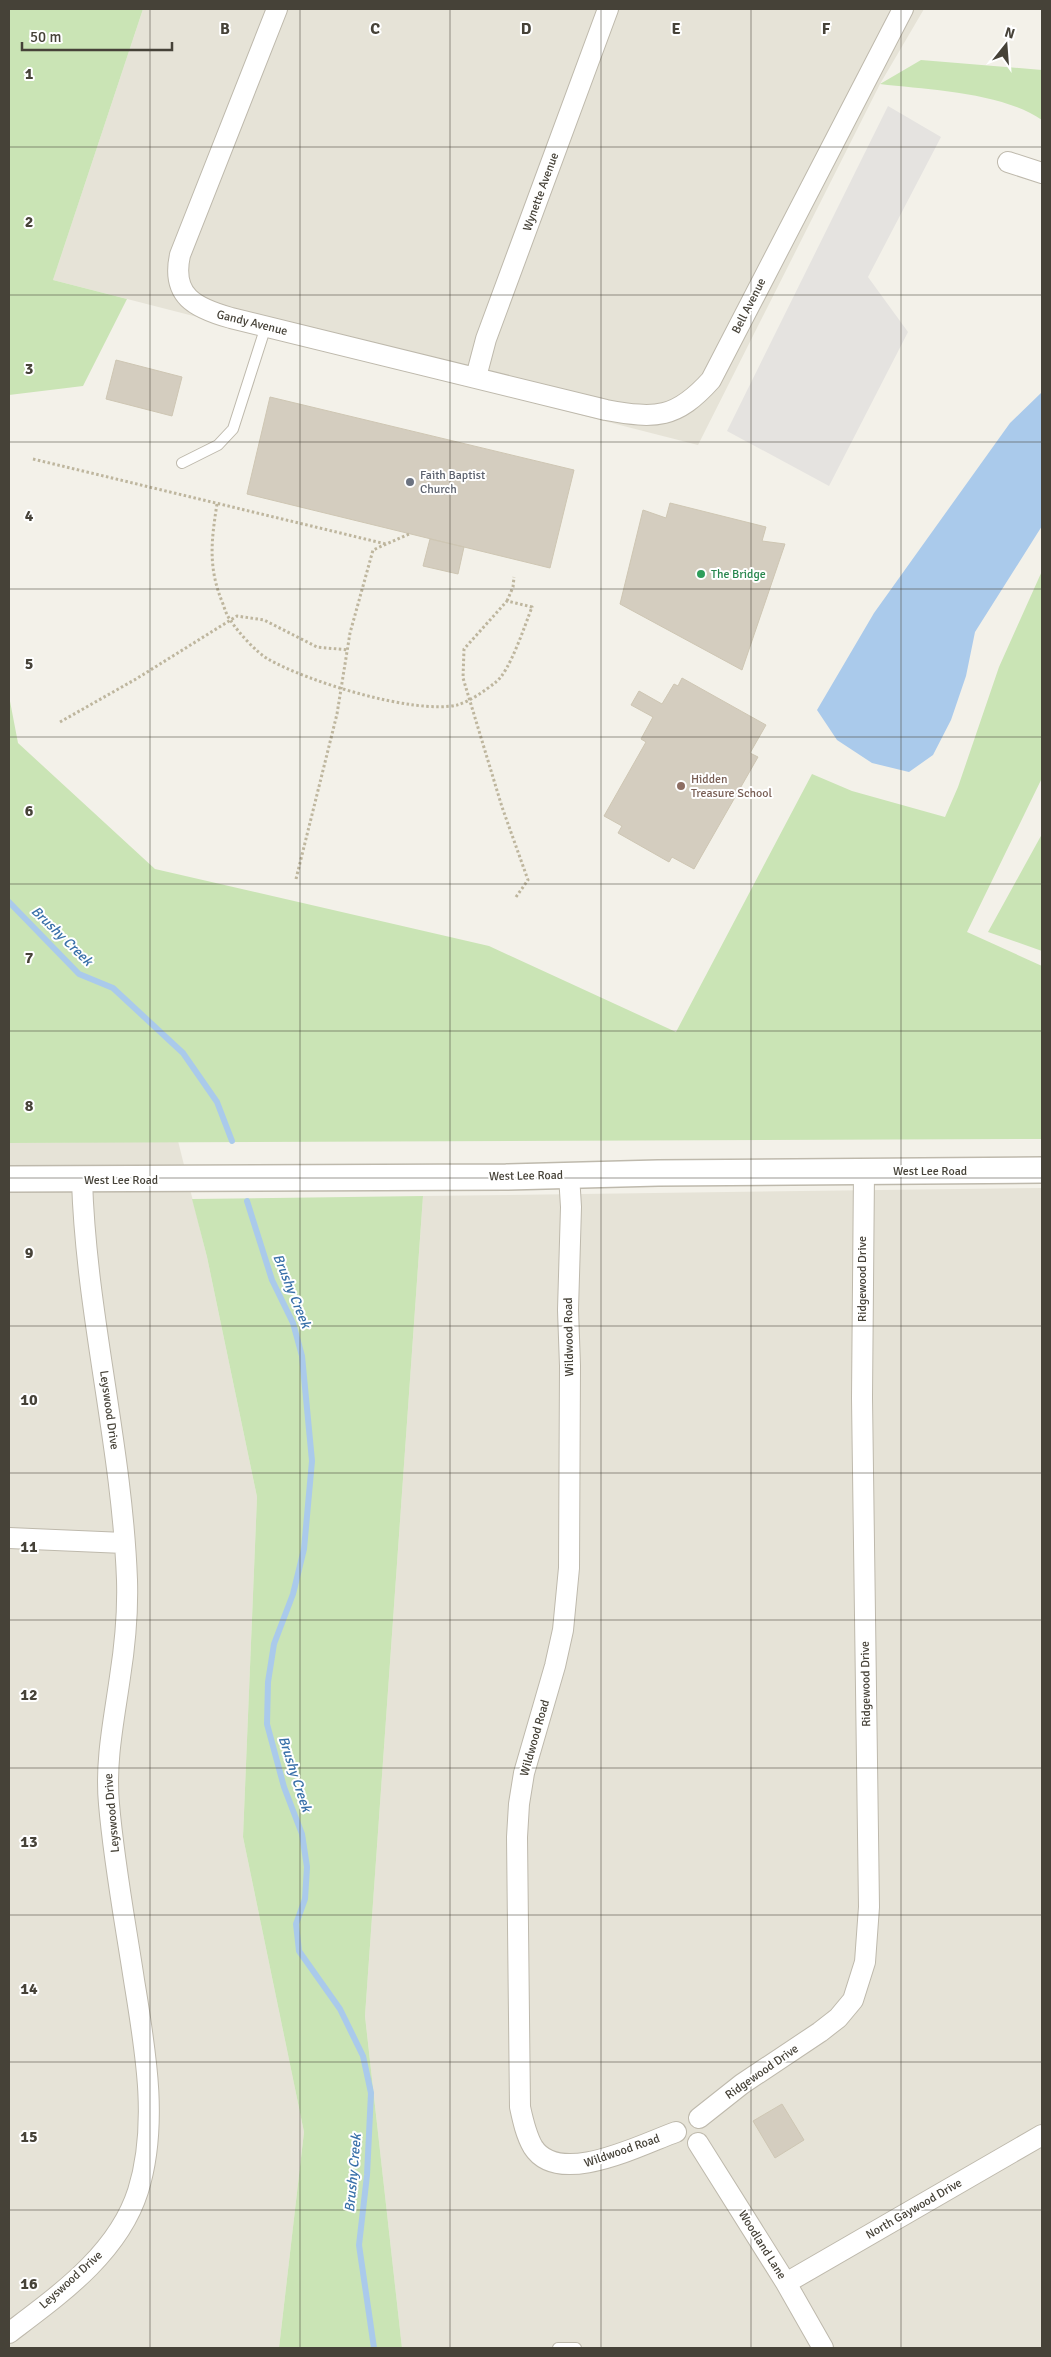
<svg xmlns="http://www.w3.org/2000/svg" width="1051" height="2357" font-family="Signika,sans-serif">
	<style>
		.residential { fill: #e6e3d7 }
		.green { fill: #cae4b5 }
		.parking { fill: #e5e3e0 }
		.water { fill: #aacaeb }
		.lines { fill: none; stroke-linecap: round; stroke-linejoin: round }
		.stream { stroke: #aacaeb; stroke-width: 6 }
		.building { fill: #d4cdbf; stroke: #cec6b3 }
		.service-casing { stroke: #beb9ac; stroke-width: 12 }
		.minor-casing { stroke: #beb9ac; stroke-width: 22 }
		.tertiary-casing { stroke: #beb9ac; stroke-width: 28 }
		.path { stroke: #beb69e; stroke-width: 3; stroke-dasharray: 2.5 2.5; stroke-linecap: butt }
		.service { stroke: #fff; stroke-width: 10 }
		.minor { stroke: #fff; stroke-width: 20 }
		.tertiary { stroke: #fff; stroke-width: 25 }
		.grid { fill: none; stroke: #464238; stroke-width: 1; stroke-opacity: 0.55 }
		.worship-dot { fill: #6b7280; stroke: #fff; stroke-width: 2 }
		.leisure-dot { fill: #2e9e5b; stroke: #fff; stroke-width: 2 }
		.education-dot { fill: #8d6e63; stroke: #fff; stroke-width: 2 }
		.labels { text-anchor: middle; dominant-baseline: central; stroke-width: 4; stroke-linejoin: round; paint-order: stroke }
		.street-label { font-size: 12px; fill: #464238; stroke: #fff }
		.worship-label { font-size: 12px; fill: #5b616d; stroke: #fff; text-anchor: start }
		.leisure-label { font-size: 12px; fill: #27864d; stroke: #fff; text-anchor: start }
		.education-label { font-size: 12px; fill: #785e54; stroke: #fff; text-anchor: start }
		.water-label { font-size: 14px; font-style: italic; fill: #3970a9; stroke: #fff }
		.grid-label { font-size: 16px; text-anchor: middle; font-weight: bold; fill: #464238; stroke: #fff; stroke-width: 4; stroke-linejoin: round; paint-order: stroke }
	</style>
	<rect width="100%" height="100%" fill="#f3f1e9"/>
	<!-- residential -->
	<path class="residential" d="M143 9H924L880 84 698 445 53 280Z
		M178 1141 207 1257 257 1497 243 1837 304 2132 279 2348H9V1143Z
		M1042 1188V2346L1040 2348H402L365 2016 423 1196Z"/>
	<!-- green -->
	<path class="green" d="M9 9H143L53 280 127 299 83 386 9 395Z
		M921 60 1042 70V120C1001 92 929 90 880 84Z
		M1042 571V778L967 932 1042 966V1139L9 1143V696L18 743 155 869 489 946 676 1032 812 774 852 791 945 817 958 787 999 667Z
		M1042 834V951L988 932Z
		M423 1196 365 2016 402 2348H279L304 2132 243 1837 257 1497 207 1257 192 1199Z"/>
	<!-- parking -->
	<path class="parking" d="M888 106 941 137 868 277 908 332 829 486 727 431Z"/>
	<!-- water -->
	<path class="water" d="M1042 392V526L975 632 966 676 951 720 933 755 909 772 872 763 837 740 817 710 874 613 1010 423Z"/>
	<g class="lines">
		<!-- stream -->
		<path class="stream" d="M9 902 79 974 113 988 183 1053 217 1102 232 1141
			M247 1201 272 1280 293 1323 302 1356 312 1461 304 1549 293 1594 274 1644 268 1682 267 1724 284 1787 302 1834 307 1867 305 1899 296 1924 299 1951 340 2009 363 2056 371 2093 367 2175 359 2245 374 2348"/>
	</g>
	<!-- building -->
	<path class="building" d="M116 360 182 377 172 416 106 399Z
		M270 397 574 470 550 568 247 494Z
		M670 503 766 527 762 541 785 544 742 670 620 604 643 510 666 518Z
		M430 539 464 547 458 574 423 566Z
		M682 678 766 725 750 753 758 757 694 869 672 857 669 862 618 833 622 826 604 816 646 742 641 739 653 717 631 705 639 691 662 704 674 684 678 686Z
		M782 2104 804 2140 775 2158 753 2121Z"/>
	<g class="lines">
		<defs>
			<path id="service" d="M182 463 218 445 233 429 266 326
				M558 2348H576"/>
			<path id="minor" d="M277 9 180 255C171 296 195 308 231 318L606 410C656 419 676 419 711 380L903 9
				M1008 162 1042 173
				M476 377 486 339 608 9
				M569 1175 571 1207 568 1310 570 1366 569 1568 563 1630 555 1666 524 1773 519 1804 517 1837 520 2107C523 2121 526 2135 533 2147 559 2188 642 2144 676 2132
				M9 1538 124 1543
				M699 2118 742 2084 820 2032 838 2018 853 2000 865 1962 869 1907 862 1398 864 1171
				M698 2143 786 2283 823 2348
				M786 2283 1042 2135
				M9 2333C59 2295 118 2254 138 2191 159 2124 145 2048 134 1980 125 1921 114 1863 109 1804 105 1761 114 1720 120 1677 125 1645 128 1612 127 1580 122 1445 86 1314 82 1180"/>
			<path id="tertiary" d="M9 1179 506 1177 658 1173 1042 1170"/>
		</defs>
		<!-- service casing -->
		<use href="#service" class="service-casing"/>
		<!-- minor casing -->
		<use href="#minor" class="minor-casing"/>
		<!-- tertiary casing -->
		<use href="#tertiary" class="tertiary-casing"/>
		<!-- path -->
		<path class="path" d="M33 459 386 544
			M217 504C211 542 208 568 223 604 225 610 227 616 231 621 238 632 257 653 268 659 306 681 414 715 457 705 469 702 486 690 496 682 510 671 525 625 532 607L507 601 464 649 463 678 502 807 528 880 516 897
			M507 601 513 587 514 577
			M60 722 136 679 237 616 264 620 317 647 348 650
			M296 879 337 714 350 633 373 550 409 534"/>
		<!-- service -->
		<use href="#service" class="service"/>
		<!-- minor -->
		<use href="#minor" class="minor"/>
		<!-- tertiary -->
		<use href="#tertiary" class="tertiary"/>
	</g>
	<!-- grid -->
	<path class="grid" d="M150 9V2348M300 9V2348M450 9V2348M601 9V2348M751 9V2348M901 9V2348M9 147H1042M9 295H1042M9 442H1042M9 589H1042M9 737H1042M9 884H1042M9 1031H1042M9 1178H1042M9 1326H1042M9 1473H1042M9 1620H1042M9 1768H1042M9 1915H1042M9 2062H1042M9 2210H1042"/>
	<!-- markers -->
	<circle class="worship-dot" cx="410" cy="482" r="5"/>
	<circle class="leisure-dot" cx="701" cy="574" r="5"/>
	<circle class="education-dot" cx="681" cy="786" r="5"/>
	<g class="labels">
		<!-- street labels -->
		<g class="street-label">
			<text transform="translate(541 192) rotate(-70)">Wynette Avenue</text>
			<text transform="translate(749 306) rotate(-63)">Bell Avenue</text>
			<text transform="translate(252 323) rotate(14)">Gandy Avenue</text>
			<text x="930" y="1171">West Lee Road</text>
			<text transform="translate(526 1176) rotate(-1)">West Lee Road</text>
			<text x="121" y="1180">West Lee Road</text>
			<text transform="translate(862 1279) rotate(-90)">Ridgewood Drive</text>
			<text transform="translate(569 1337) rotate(-91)">Wildwood Road</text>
			<text transform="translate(109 1410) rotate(82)">Leyswood Drive</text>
			<text transform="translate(866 1684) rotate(-91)">Ridgewood Drive</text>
			<text transform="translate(535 1738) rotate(-74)">Wildwood Road</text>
			<text transform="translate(112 1813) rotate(-95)">Leyswood Drive</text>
			<text transform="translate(762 2072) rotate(-35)">Ridgewood Drive</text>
			<text transform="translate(622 2151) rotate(-19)">Wildwood Road</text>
			<text transform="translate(914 2209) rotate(-30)">North Gaywood Drive</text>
			<text transform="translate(762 2245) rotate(58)">Woodland Lane</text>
			<text transform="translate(71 2280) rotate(-42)">Leyswood Drive</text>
		</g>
		<!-- worship labels -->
		<g class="worship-label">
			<text x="420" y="475">Faith Baptist<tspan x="420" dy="14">Church</tspan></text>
		</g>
		<!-- leisure labels -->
		<g class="leisure-label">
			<text x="711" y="574">The Bridge</text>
		</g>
		<!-- education labels -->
		<g class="education-label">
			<text x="691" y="779">Hidden<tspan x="691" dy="14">Treasure School</tspan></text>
		</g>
		<!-- water labels -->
		<g class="water-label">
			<text transform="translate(62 936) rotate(44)">Brushy Creek</text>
			<text transform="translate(292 1291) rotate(68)">Brushy Creek</text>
			<text transform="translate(295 1774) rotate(72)">Brushy Creek</text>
			<text transform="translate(353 2173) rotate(-85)">Brushy Creek</text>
		</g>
	</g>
	<g class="grid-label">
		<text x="225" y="34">B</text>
		<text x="375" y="34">C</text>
		<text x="526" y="34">D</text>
		<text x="676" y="34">E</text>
		<text x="826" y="34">F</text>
		<text x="29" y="79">1</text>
		<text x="29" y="227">2</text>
		<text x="29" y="374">3</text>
		<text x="29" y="521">4</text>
		<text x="29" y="669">5</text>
		<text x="29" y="816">6</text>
		<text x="29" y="963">7</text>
		<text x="29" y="1111">8</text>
		<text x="29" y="1258">9</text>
		<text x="29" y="1405">10</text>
		<text x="29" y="1552">11</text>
		<text x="29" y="1700">12</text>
		<text x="29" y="1847">13</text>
		<text x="29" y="1994">14</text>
		<text x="29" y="2142">15</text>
		<text x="29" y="2289">16</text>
	</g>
	<!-- border -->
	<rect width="1051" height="2357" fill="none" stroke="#464238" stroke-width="20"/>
	<!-- north arrow -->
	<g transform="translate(1006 45) rotate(17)" stroke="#ffffff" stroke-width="4" paint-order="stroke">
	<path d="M0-4L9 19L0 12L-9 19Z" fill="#464238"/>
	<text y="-8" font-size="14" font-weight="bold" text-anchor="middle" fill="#464238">N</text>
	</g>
	<!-- scale -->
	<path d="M22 42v8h150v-8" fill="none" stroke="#464238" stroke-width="2.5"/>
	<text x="30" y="42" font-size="15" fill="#464238" stroke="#ffffff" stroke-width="4" paint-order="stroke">50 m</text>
</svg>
